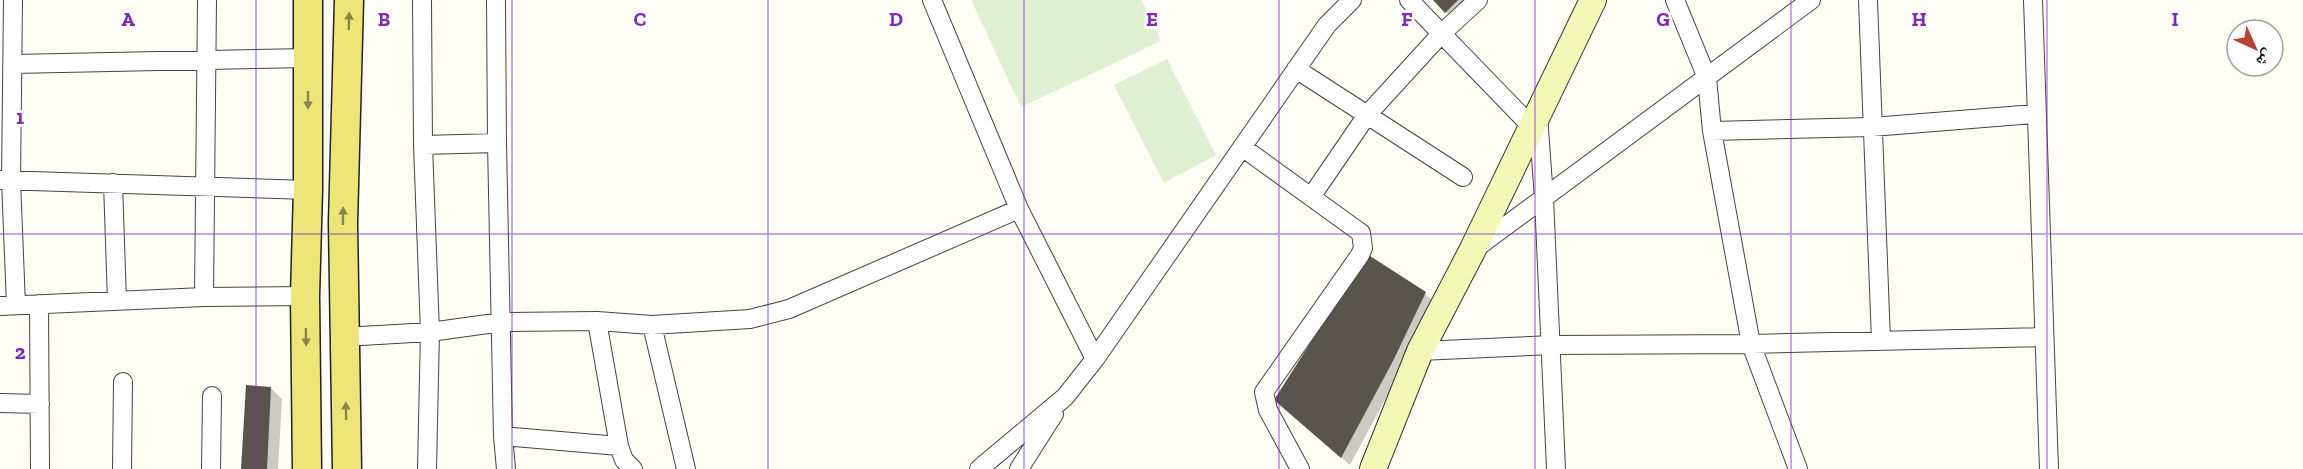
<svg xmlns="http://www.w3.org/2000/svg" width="2303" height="469" font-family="'Zilla Slab','Noto Naskh Arabic',serif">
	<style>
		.pitch { fill: #e0efd2 }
		.shadow { fill: #0003 }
		.building { fill: #59544e }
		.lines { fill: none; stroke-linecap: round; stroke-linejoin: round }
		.minor-casing { stroke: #444; stroke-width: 20 }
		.secondary-casing { stroke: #333; stroke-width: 28 }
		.primary-casing { stroke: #222; stroke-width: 31 }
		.minor { stroke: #fff; stroke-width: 18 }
		.secondary { stroke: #f4f8b6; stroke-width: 26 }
		.primary { stroke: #ede577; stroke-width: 28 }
		.oneway { fill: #8a8649 }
		.grid { fill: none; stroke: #7b2cbf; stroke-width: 1.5; stroke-opacity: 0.55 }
		.grid-label { font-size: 20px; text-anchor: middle; font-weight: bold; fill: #7b2cbf; stroke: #fff; stroke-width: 6; stroke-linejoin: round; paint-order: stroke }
	</style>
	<rect width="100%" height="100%" fill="#fefef6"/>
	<!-- pitch -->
	<path class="pitch" d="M971 0H1142L1161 41 1021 107Z
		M1167 59 1216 155 1164 183 1114 85Z"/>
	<!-- shadow -->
	<path class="shadow" d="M1435 0H1475L1454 20Z
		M1425 294 1434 302 1401 370 1350 465 1284 408Z
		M271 388 282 399 278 469H243Z"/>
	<!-- building -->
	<path class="building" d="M1433 0H1458L1445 13Z
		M1367 254 1426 292 1393 361 1341 458 1274 400Z
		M246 385 271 387 267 469H241Z"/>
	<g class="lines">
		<defs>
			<path id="minor" d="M13 0 11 180 16 305
				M422 0 423 145 430 332 427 469
				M496 0 497 143 503 436 506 469
				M932 0 1019 209 1095 359
				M1409 0 1532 127
				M1675 0 1707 78 1712 131 1751 344 1798 469
				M1868 0 1881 341
				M2033 0 2049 469
				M13 64 309 58
				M1296 69 1463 177
				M1538 116 1544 198 1556 469
				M1712 131 1872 127 2035 114
				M423 145 497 143
				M1242 147 1361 233 1363 248 1360 255 1264 392 1268 410 1300 469
				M0 180 308 190
				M113 183 117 301
				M1311 197 1367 115 1441 34 1478 0
				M1476 248 1811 0
				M204 297 207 0
				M39 304 40 469
				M0 306 204 297 305 296
				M597 321 619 446 624 460 633 469
				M652 325 686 469
				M344 337 430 332 502 322 597 321 652 325 750 319 789 309 1019 209
				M1420 351 1551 345 1751 344 2044 337
				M0 403 40 404
				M503 436 619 446
				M122 469 123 382
				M211 469 212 396
				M979 469 1065 397 1095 359 1327 25 1352 0
				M1019 469 1054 414"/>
			<path id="secondary" d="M1373 469 1420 351 1472 251 1593 0"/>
			<path id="primary" d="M307 469 305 296 308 190V0
				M347 469 343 223 349 0"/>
		</defs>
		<!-- minor casing -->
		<use href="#minor" class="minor-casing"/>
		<!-- secondary casing -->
		<use href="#secondary" class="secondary-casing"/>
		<!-- primary casing -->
		<use href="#primary" class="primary-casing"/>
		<!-- minor -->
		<use href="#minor" class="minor"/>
		<!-- secondary -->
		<use href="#secondary" class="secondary"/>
		<!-- primary -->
		<use href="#primary" class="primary"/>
	</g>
	<!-- one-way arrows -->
	<defs><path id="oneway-solid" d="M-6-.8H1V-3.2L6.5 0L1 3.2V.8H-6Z" transform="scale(1.5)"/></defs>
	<g class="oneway">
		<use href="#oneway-solid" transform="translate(349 21) rotate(-88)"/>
		<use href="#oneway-solid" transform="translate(308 100) rotate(90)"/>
		<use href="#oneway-solid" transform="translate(343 216) rotate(-89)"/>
		<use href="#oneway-solid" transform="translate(306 337) rotate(89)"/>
		<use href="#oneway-solid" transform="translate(346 411) rotate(-91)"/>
	</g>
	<!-- grid -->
	<path class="grid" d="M256 0V469M512 0V469M768 0V469M1024 0V469M1279 0V469M1535 0V469M1791 0V469M2047 0V469M0 234H2303"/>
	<g class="grid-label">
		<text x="128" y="26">A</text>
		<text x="384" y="26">B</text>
		<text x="640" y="26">C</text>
		<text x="896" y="26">D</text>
		<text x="1152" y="26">E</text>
		<text x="1407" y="26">F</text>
		<text x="1663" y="26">G</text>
		<text x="1919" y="26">H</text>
		<text x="2175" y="26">I</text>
		<text x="20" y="124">1</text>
		<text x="20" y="359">2</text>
	</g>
	<!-- north arrow -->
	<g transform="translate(2255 48) rotate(135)"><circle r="28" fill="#ffffff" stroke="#a0a0a0" stroke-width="1.5"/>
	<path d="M0-4.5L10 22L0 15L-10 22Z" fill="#b74333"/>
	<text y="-9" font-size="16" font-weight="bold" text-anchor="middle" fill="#111111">ش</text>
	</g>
</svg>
